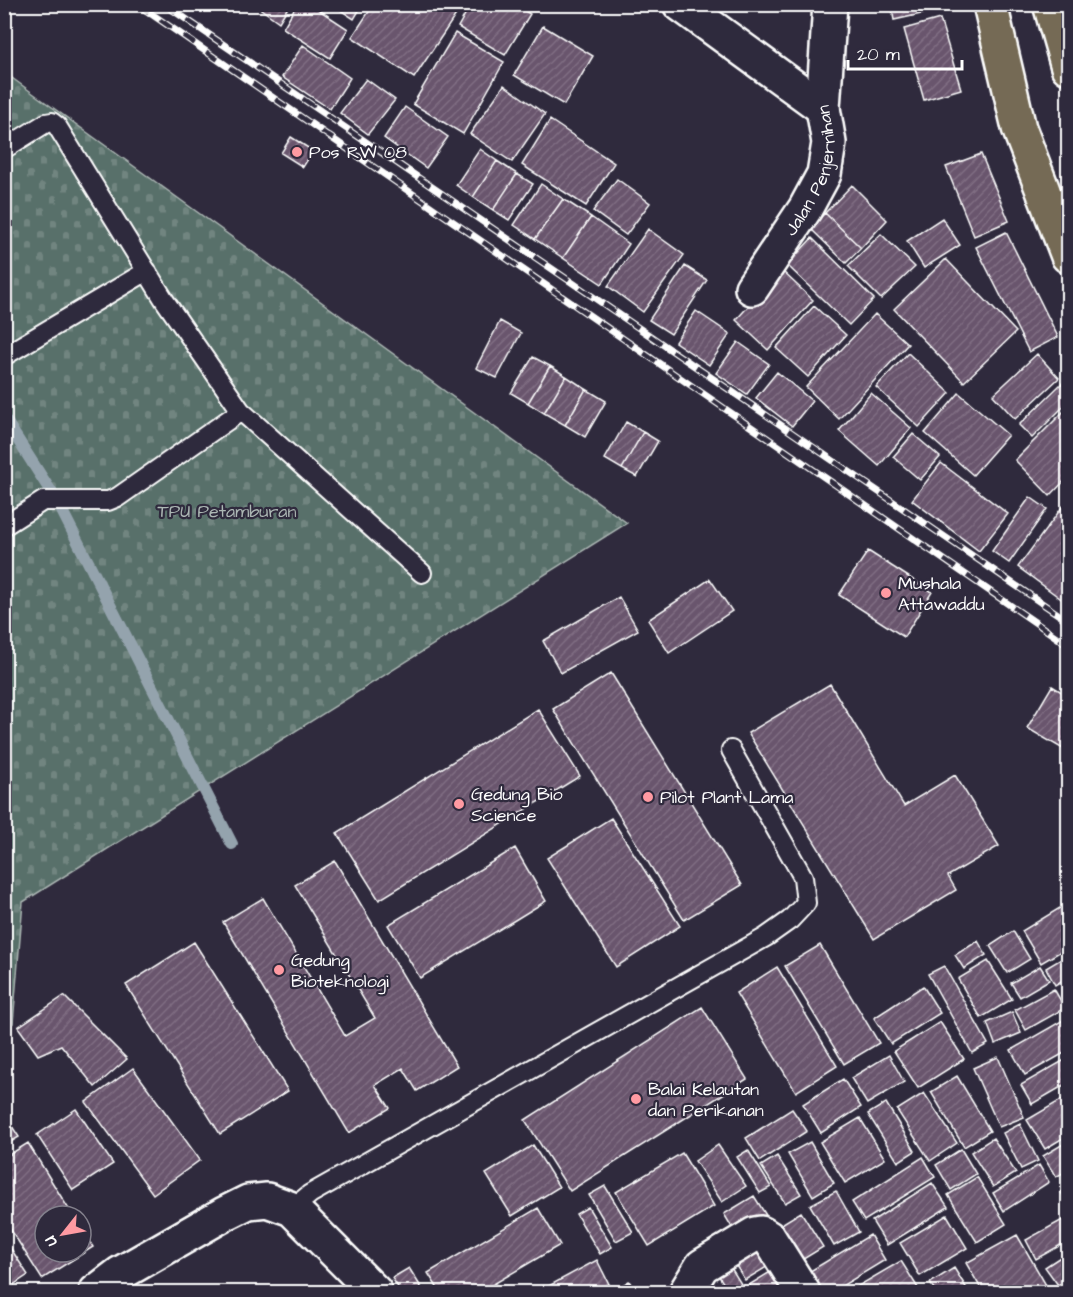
<svg xmlns="http://www.w3.org/2000/svg" width="1073" height="1297" font-family="'Architects Daughter',sans-serif">
	<style>
		.cemetery { fill: url(#cemetery-stones); stroke: #acb7b4; stroke-width: 1.5 }
		.lines { fill: none; stroke-linecap: round; stroke-linejoin: round }
		.stream { stroke: #94a3ad; stroke-width: 12 }
		.building { fill: url(#building-hatch); stroke: #fff; stroke-width: 1.5 }
		.lane-casing { stroke: #fff; stroke-width: 22 }
		.street-casing { stroke: #fff; stroke-width: 38 }
		.primary-casing { stroke: #fff; stroke-width: 38 }
		.lane { stroke: #2f2a3d; stroke-width: 18 }
		.street { stroke: #2f2a3d; stroke-width: 33 }
		.primary { stroke: #756b55; stroke-width: 33 }
		.rail-casing { stroke: #fff; stroke-width: 7 }
		.rail { stroke: #2f2a3d; stroke-width: 4.5; stroke-dasharray: 14; stroke-linecap: butt }
		.poi-dot { fill: #ff9aa2; stroke: #2f2a3d; stroke-width: 2 }
		.labels { text-anchor: middle; dominant-baseline: central; stroke-width: 4.5; stroke-linejoin: round; paint-order: stroke }
		.poi-label { font-size: 18px; fill: #fff; stroke: #2f2a3d; text-anchor: start }
		.street-label { font-size: 18px; fill: #fff; stroke: #2f2a3d }
		.park-label { font-size: 18px; fill: #acb7b4; stroke: #2f2a3d }
	</style>
	<defs>
		<pattern id="cemetery-stones" width="16" height="16" patternUnits="userSpaceOnUse" patternTransform="scale(1.5)"><rect width="16" height="16" fill="#586f6a"/><path d="M2 7V4a2 2 0 0 1 4 0v3zM10 15v-3a2 2 0 0 1 4 0v3z" fill="#718580"/></pattern>
		<pattern id="building-hatch" width="6" height="6" patternUnits="userSpaceOnUse" patternTransform="scale(1.5)"><rect width="6" height="6" fill="#69556d"/><path d="M-1 1l2-2M0 6l6-6M5 7l2-2" fill="none" stroke="#806e83"/></pattern>
	</defs>
	<rect width="100%" height="100%" fill="#2f2a3d"/>
	<filter id="ink" filterUnits="userSpaceOnUse"><feTurbulence type="fractalNoise" baseFrequency=".0167" numOctaves="2"/><feDisplacementMap in="SourceGraphic" scale="12" xChannelSelector="R" yChannelSelector="G"/><feConvolveMatrix kernelMatrix="1 2 1 2 8 2 1 2 1" color-interpolation-filters="sRGB"/></filter>
	<g filter="url(#ink)">
		<!-- cemetery -->
		<path class="cemetery" d="M5 73 627 523 23 902 13 1023 5 1029Z"/>
		<g class="lines">
			<!-- stream -->
			<path class="stream" d="M4 418 57 501 232 844"/>
		</g>
		<!-- building -->
		<path class="building" d="M254 4H290L279 22Z
			M297 4H310L348 29 330 58 283 28Z
			M331 4H363L354 19Z
			M374 4H463L414 78 352 37Z
			M471 4H514L530 14 505 55 458 27Z
			M891 4H933L935 11 894 20Z
			M940 19 961 89 924 100 904 29Z
			M543 26 593 56 564 105 514 75Z
			M455 33 504 62 463 134 413 104Z
			M303 45 350 78 330 109 282 77Z
			M366 79 395 100 368 134 340 113Z
			M504 85 545 114 512 162 470 134Z
			M405 107 448 137 426 168 384 138Z
			M550 120 614 163 586 206 522 165Z
			M291 137 313 151 303 167 281 153Z
			M480 149 497 161 473 197 456 185Z
			M981 154 1009 221 974 236 946 167Z
			M497 161 517 174 493 210 473 197Z
			M517 174 533 184 509 220 493 210Z
			M617 179 650 203 626 235 593 211Z
			M541 184 563 199 535 239 514 225Z
			M852 185 887 220 861 248 825 213Z
			M563 199 591 217 563 258 535 239Z
			M825 213 861 248 846 263 810 228Z
			M591 217 629 244 602 284 563 258Z
			M942 218 960 245 924 268 907 241Z
			M648 229 684 255 643 312 608 286Z
			M1006 232 1058 337 1029 352 976 247Z
			M881 234 915 267 881 299 848 266Z
			M812 238 874 299 849 325 787 265Z
			M946 259 1016 332 964 382 894 309Z
			M685 266 707 280 671 334 649 320Z
			M781 270 813 300 768 350 736 320Z
			M814 306 846 335 808 377 776 348Z
			M696 311 730 334 709 365 675 342Z
			M875 314 908 344 839 419 806 387Z
			M500 321 521 333 497 378 476 368Z
			M738 342 769 364 747 394 716 373Z
			M908 353 950 393 919 427 876 387Z
			M1037 354 1059 378 1015 419 993 395Z
			M533 357 550 366 528 403 511 393Z
			M550 366 566 376 544 413 528 403Z
			M777 372 812 401 792 426 756 398Z
			M566 376 586 389 565 425 544 413Z
			M1062 383 1068 390V402L1032 438 1019 425Z
			M586 389 606 401 585 437 565 425Z
			M871 393 911 428 879 466 839 431Z
			M959 393 1008 435 973 475 925 433Z
			M1068 407V477L1050 496 1015 460Z
			M626 422 643 432 622 469 605 459Z
			M643 432 658 441 637 477 622 469Z
			M913 434 940 457 920 480 893 457Z
			M941 463 1008 514 979 551 912 500Z
			M1030 497 1047 509 1009 563 992 551Z
			M1063 506 1068 510V595L1064 601 1018 567Z
			M868 551 932 592 904 637 839 595Z
			M710 579 732 611 669 653 648 620Z
			M619 597 638 630 561 673 543 641Z
			M611 673 742 885 684 920 553 709Z
			M830 684 904 806 955 775 999 846 948 876 956 890 874 939 748 733Z
			M1052 686 1068 696V739L1063 749 1027 728Z
			M538 709 580 776 379 900 337 833Z
			M611 818 680 926 616 967 547 858Z
			M515 848 546 901 420 978 388 925Z
			M335 861 457 1066 417 1091 403 1068 375 1085 390 1108 349 1133 223 922 263 898 345 1036 375 1018 295 885Z
			M1068 903V947L1041 963 1022 931Z
			M1013 931 1030 959 1007 973 990 946Z
			M978 941 986 955 964 969 955 955Z
			M194 942 288 1091 220 1134 126 985Z
			M820 945 879 1043 844 1064 785 966Z
			M1068 955V977L1055 985 1046 968Z
			M988 961 1012 999 981 1018 958 979Z
			M944 966 988 1044 972 1053 928 974Z
			M1040 966 1049 980 1020 997 1011 983Z
			M777 967 837 1066 796 1092 736 993Z
			M923 986 940 1013 891 1044 874 1018Z
			M1054 989 1065 1008 1026 1030 1015 1010Z
			M64 996 127 1059 95 1087 61 1045 38 1055 18 1027Z
			M702 1007 747 1079 570 1191 525 1120Z
			M1012 1012 1021 1033 995 1044 987 1023Z
			M1065 1019 1068 1026V1051L1025 1075 1011 1050Z
			M940 1022 964 1059 918 1088 894 1051Z
			M889 1055 904 1082 867 1104 851 1078Z
			M998 1057 1024 1117 999 1127 973 1068Z
			M1068 1058V1083L1032 1104 1021 1085Z
			M133 1068 200 1160 153 1194 86 1102Z
			M957 1076 990 1131 964 1147 931 1092Z
			M843 1079 861 1107 821 1133 803 1104Z
			M924 1093 957 1143 930 1161 897 1110Z
			M1068 1096V1135L1045 1149 1027 1120Z
			M886 1103 915 1151 898 1162 868 1114Z
			M76 1109 113 1164 73 1190 37 1135Z
			M792 1109 807 1131 760 1161 746 1138Z
			M4 1114 19 1137 4 1146Z
			M860 1118 885 1159 845 1183 820 1142Z
			M1020 1124 1038 1161 1021 1169 1003 1133Z
			M993 1138 1016 1173 993 1187 971 1152Z
			M1068 1141V1170L1056 1177 1043 1156Z
			M810 1142 834 1183 813 1196 788 1154Z
			M28 1143 73 1216H45V1252H81V1228L93 1247 42 1279 4 1219V1158Z
			M533 1145 559 1187 512 1216 486 1174Z
			M718 1145 746 1186 722 1202 695 1161Z
			M961 1149 976 1174 951 1190 936 1165Z
			M748 1150 771 1187 760 1193 737 1157Z
			M682 1153 714 1206 649 1246 616 1192Z
			M777 1156 801 1194 785 1203 761 1166Z
			M923 1157 935 1177 864 1221 852 1202Z
			M1039 1165 1049 1182 1004 1211 993 1193Z
			M977 1177 1006 1224 977 1242 948 1195Z
			M932 1183 948 1207 887 1245 872 1221Z
			M605 1186 633 1232 616 1241 589 1195Z
			M1068 1187V1205L1061 1192Z
			M836 1191 859 1232 834 1246 810 1205Z
			M754 1196 769 1220 739 1239 724 1214Z
			M588 1207 612 1247 600 1254 576 1214Z
			M538 1208 560 1245 480 1292H440L428 1273Z
			M801 1212 823 1247 792 1266 770 1231Z
			M947 1215 967 1248 920 1276 900 1243Z
			M1068 1217V1241L1036 1259 1026 1240Z
			M870 1235 885 1260 832 1292H812L802 1276Z
			M1017 1235 1050 1292H983L966 1263Z
			M4 1238 28 1275 4 1291Z
			M761 1240 775 1262 745 1280 731 1258Z
			M1068 1252V1278L1058 1285 1045 1267Z
			M725 1258 746 1292H729L713 1267Z
			M597 1260 609 1284 593 1292H547L545 1288Z
			M901 1261 918 1288 910 1292H848Z
			M780 1266 796 1292H754L749 1285Z
			M409 1268 421 1287 413 1292H401L392 1278Z
			M954 1268 969 1292H936L930 1283Z
			M629 1281 636 1292H611Z
			M716 1285 721 1292H705Z"/>
		<g class="lines">
			<defs>
				<path id="lane" d="M4 149 46 123 52 122 57 126 165 301 241 411 422 573
					M4 356 147 271
					M4 526 43 501H108L118 497 241 411
					M292 1209 310 1194 766 937 790 920 806 903 803 877 731 750"/>
				<g id="street">
					<path d="M680 4 823 108"/>
					<path id="s1" d="M752 288 805 209 824 174 829 143 823 108 830 4"/>
					<path d="M96 1292 121 1273 224 1214 248 1202 267 1200 292 1209 375 1292"/>
					<path d="M686 1292 702 1266 755 1234 761 1233 769 1238 803 1292"/>
				</g>
				<path id="primary" d="M990 4 1019 128 1068 256
					M1050 4 1068 67"/>
			</defs>
			<!-- lane casing -->
			<use href="#lane" class="lane-casing"/>
			<!-- street casing -->
			<use href="#street" class="street-casing"/>
			<!-- primary casing -->
			<use href="#primary" class="primary-casing"/>
			<!-- lane -->
			<use href="#lane" class="lane"/>
			<!-- street -->
			<use href="#street" class="street"/>
			<!-- primary -->
			<use href="#primary" class="primary"/>
			<defs>
				<path id="rail" d="M137 4 1068 645
					M164 4 1068 621"/>
			</defs>
			<!-- rail casing -->
			<use href="#rail" class="rail-casing"/>
			<!-- rail -->
			<use href="#rail" class="rail"/>
		</g>
	</g>
	<!-- markers -->
	<g class="poi-dot">
		<circle cx="297" cy="152" r="6"/>
		<circle cx="886" cy="593" r="6"/>
		<circle cx="648" cy="797" r="6"/>
		<circle cx="459" cy="804" r="6"/>
		<circle cx="279" cy="970" r="6"/>
		<circle cx="636" cy="1099" r="6"/>
	</g>
	<g class="labels">
		<!-- poi labels -->
		<g class="poi-label">
			<text x="309" y="152">Pos RW 08</text>
			<text x="898" y="583">Mushala<tspan x="898" dy="21">Attawaddu</tspan></text>
			<text x="471" y="794">Gedung Bio<tspan x="471" dy="21">Science</tspan></text>
			<text x="660" y="797">Pilot Plant Lama</text>
			<text x="291" y="960">Gedung<tspan x="291" dy="21">Bioteknologi</tspan></text>
			<text x="648" y="1089">Balai Kelautan<tspan x="648" dy="21">dan Perikanan</tspan></text>
		</g>
		<!-- street labels -->
		<g class="street-label">
			<text stroke="none"><textPath href="#s1" startOffset="135">Jalan Penjernihan</textPath></text>
		</g>
		<!-- park labels -->
		<g class="park-label">
			<text x="227" y="511">TPU Petamburan</text>
		</g>
	</g>
	<!-- margin -->
	<rect width="1073" height="1297" fill="none" stroke="#2f2a3d" stroke-width="24"/>
	<rect x="12" y="12" width="1049" height="1273" fill="none" stroke="#fff" stroke-width="2" filter="url(#ink)"/>
	<!-- north arrow -->
	<g transform="translate(63 1234) rotate(239)"><circle r="28" fill="#2f2a3d" stroke="#827f8b" stroke-width="1.5"/>
	<path d="M0-4.5L10 22L0 15L-10 22Z" fill="#ff9aa2"/>
	<text y="-9" font-size="16" font-weight="bold" text-anchor="middle" fill="#ffffff">U</text>
	</g>
	<!-- scale -->
	<path d="M848 60v9h114v-9" fill="none" stroke="#ffffff" stroke-width="3"/>
	<text x="857" y="60" font-size="18" fill="#ffffff" stroke="#2f2a3d" stroke-width="4.5" paint-order="stroke">20 m</text>
</svg>
